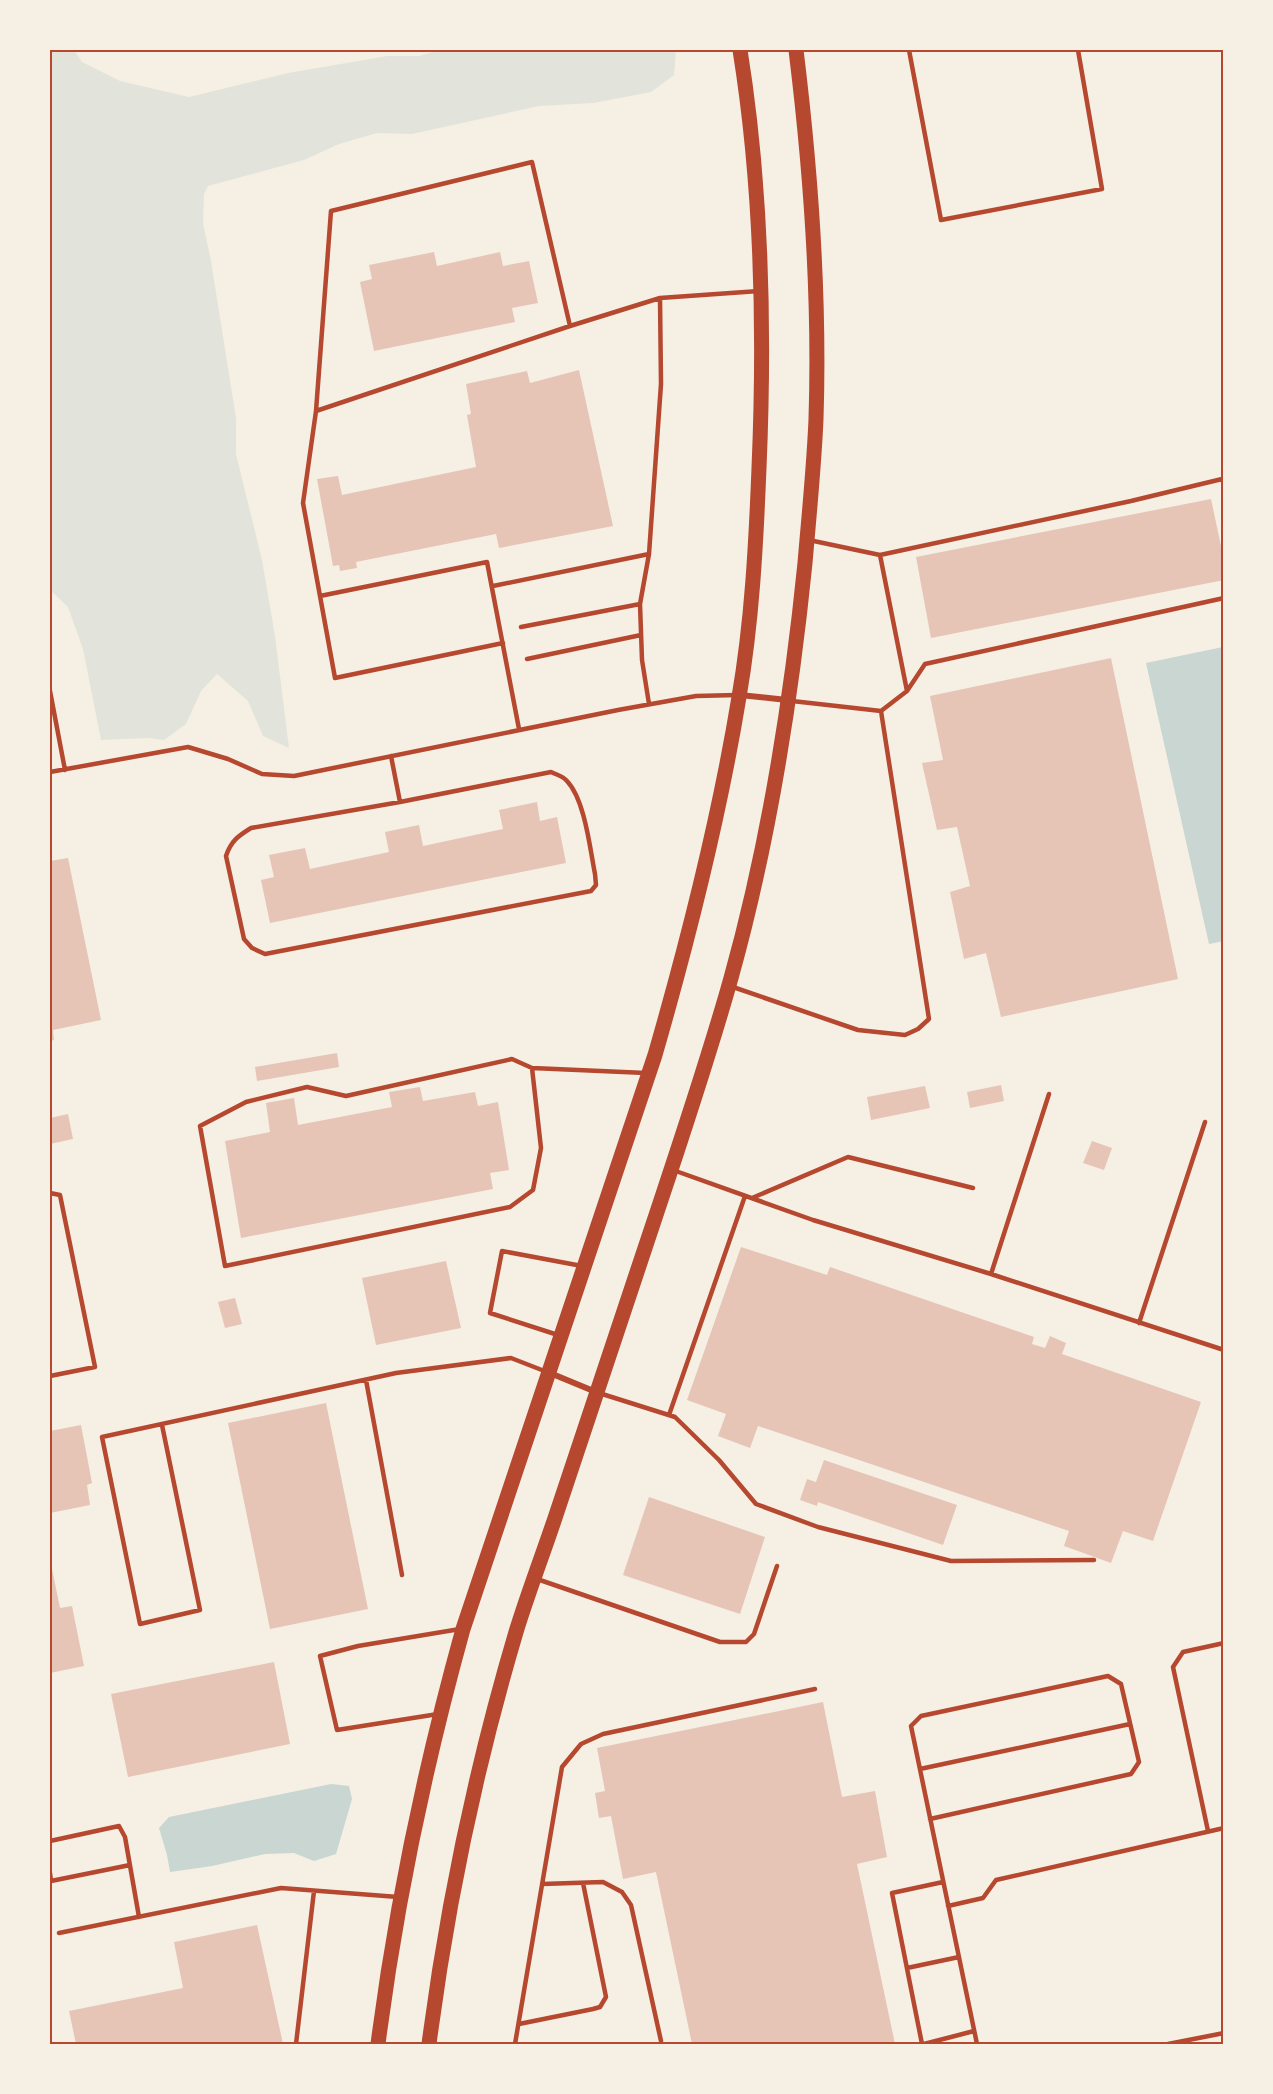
<svg xmlns="http://www.w3.org/2000/svg" width="1273" height="2094" font-family="'Nunito Sans',sans-serif">
	<style>
		.green { fill: #e2e4dc }
		.water { fill: #c9d6d2 }
		.building { fill: #e6c5b7 }
		.lines { fill: none; stroke-linecap: round; stroke-linejoin: round }
		.service { stroke: #b5482f; stroke-width: 4.5 }
		.minor { stroke: #b5482f; stroke-width: 6 }
		.primary { stroke: #b5482f; stroke-width: 15 }
		.neatline { fill: none; stroke: #b5482f; stroke-width: 2 }
	</style>
	<rect width="100%" height="100%" fill="#f6efe4"/>
	<!-- green -->
	<path class="green" d="M50 50H74L82 62 120 81 189 97 288 73 387 56H419L440 50H676L674 75 651 92 625 97 593 103 539 106 412 134 377 133 339 144 304 160 208 186 204 194 203 223 211 261 236 418V454L262 560 275 636 289 748 263 736 248 701 217 674 201 691 186 724 164 740 148 738 101 740 83 649 68 607 50 590Z"/>
	<!-- water -->
	<path class="water" d="M1223 647 1224 941 1209 944 1146 663Z
		M331 1784 349 1786 352 1799 336 1854 314 1861 294 1853 265 1854 212 1866 170 1872 167 1855 159 1828 169 1817Z"/>
	<!-- building -->
	<path class="building" d="M434 252 437 266 500 252 503 266 529 261 538 303 512 308 515 322 374 351 360 282 372 279 369 265Z
		M579 370 613 526 499 548 496 534 356 562 357 568 340 571 339 565 333 566 317 479 338 476 342 495 476 467 467 415 471 414 466 384 527 371 530 383Z
		M1211 499 1224 560V580L931 638 916 557Z
		M1111 658 1178 979 1001 1017 986 953 964 959 950 892 970 886 957 827 937 830 922 763 943 760 930 696Z
		M537 802 540 821 557 817 566 863 270 923 261 880 274 877 269 855 305 848 310 869 389 852 385 832 419 825 423 846 503 829 499 810Z
		M68 858 101 1020 53 1030 54 1040 50 1041V861Z
		M337 1053 339 1067 257 1081 255 1067Z
		M1001 1085 1004 1101 970 1108 967 1092Z
		M925 1086 930 1108 871 1120 867 1097Z
		M420 1087 423 1101 475 1092 478 1106 498 1102 509 1170 490 1173 493 1189 241 1238 225 1141 270 1132 266 1103 294 1098 298 1125 392 1107 389 1092Z
		M68 1114 73 1139 50 1144V1118Z
		M1092 1141 1112 1148 1104 1170 1083 1163Z
		M741 1247 827 1275 830 1267 1034 1337 1032 1344 1045 1348 1050 1336 1066 1343 1062 1354 1201 1402 1153 1541 1123 1531 1111 1563 1064 1546 1069 1531 758 1426 750 1448 718 1436 726 1414 687 1400Z
		M446 1261 461 1328 376 1345 362 1278Z
		M235 1298 242 1324 225 1328 218 1302Z
		M326 1403 368 1609 270 1629 228 1423Z
		M81 1425 92 1483 87 1485 90 1505 50 1513V1431Z
		M824 1460 957 1505 943 1545 818 1502 817 1506 800 1500 807 1479 816 1482Z
		M649 1497 765 1537 740 1614 623 1575Z
		M50 1559 60 1608 72 1606 84 1666 50 1673Z
		M274 1662 290 1744 128 1777 111 1694Z
		M823 1702 842 1797 875 1791 887 1857 857 1864 895 2044H692L656 1872 623 1879 611 1816 599 1818 595 1793 605 1791 597 1748Z
		M257 1925 283 2044H76L69 2011 183 1988 174 1942Z"/>
	<g class="lines">
		<!-- service -->
		<path class="service" d="M909 50 941 220 1102 189 1078 50
			M316 411 331 211 532 162 570 326
			M809 540 880 555 1131 501 1222 479 1224 484
			M880 555 907 691
			M493 586 649 554
			M320 596 335 678 503 643
			M521 627 640 604
			M527 659 641 635
			M50 691 65 770
			M649 704 642 660 640 604 649 554 661 384 660 298 759 291
			M881 711 907 691 925 664 1224 598
			M519 729 487 562 320 596 303 503 316 411 570 326 660 298
			M391 756 400 802
			M50 772 188 747 228 759 262 774 294 776 618 710 696 696 737 695
			M551 772C557 775 563 776 567 781 585 800 590 849 595 874L596 885 591 891 265 954 252 948 244 939 226 856C231 841 238 836 251 828L400 802Z
			M730 986 858 1030 905 1035 918 1029 929 1019 881 711 792 701
			M532 1068 512 1059 346 1096 307 1087 246 1102 200 1126 225 1266 510 1207 533 1190 541 1148 532 1068 646 1073
			M673 1170 813 1220 991 1274 1224 1350
			M50 1193 60 1195 95 1367 50 1376
			M752 1198 848 1157 973 1188
			M991 1274 1049 1094
			M1139 1323 1205 1122
			M558 1335 490 1313 502 1251 582 1266
			M366 1380 402 1575
			M599 1393 675 1417 719 1460 756 1504 818 1527 951 1561 1094 1560
			M669 1415 745 1196
			M162 1425 200 1610 140 1624 102 1437 396 1373 511 1358 547 1372
			M537 1579 720 1642H746L754 1634 777 1566
			M438 1714 337 1730 320 1656 358 1646 460 1629
			M920 1769 1130 1724
			M930 1819 1131 1774 1139 1762 1121 1684 1108 1676 921 1716 911 1726C933 1832 955 1938 977 2044
			M1208 1831 1173 1667 1183 1652 1224 1643
			M50 1841 119 1826 125 1837 139 1917
			M50 1873 51 1881 130 1865
			M542 1884 603 1882 622 1892 631 1905 661 2041
			M948 1906 983 1898 996 1880 1224 1828
			M59 1933 281 1888 398 1897
			M907 1968 959 1957
			M519 2024 593 2009 600 2007 606 1997 583 1883
			M296 2044 314 1891
			M515 2044 562 1767 581 1744 603 1734 815 1689
			M922 2044 892 1893 943 1882
			M924 2044 974 2031
			M1168 2044 1224 2033"/>
		<!-- minor -->
		<path class="minor" d="M740 695 787 700
			M550 1373 596 1392"/>
		<!-- primary -->
		<path class="primary" d="M378 2044C396 1904 425 1766 463 1629L655 1055C689 937 719 819 739 697 752 622 756 544 759 468 765 328 762 187 740 50
			M429 2044C447 1905 476 1767 516 1632 528 1593 543 1554 556 1515 590 1411 625 1307 660 1203 685 1128 710 1053 731 978 769 842 791 702 805 563 809 515 814 467 816 419 820 296 811 172 796 50"/>
	</g>
	<!-- border -->
	<rect width="1273" height="2094" fill="none" stroke="#f6efe4" stroke-width="102"/>
	<rect x="51" y="51" width="1171" height="1992" class="neatline"/>
</svg>
